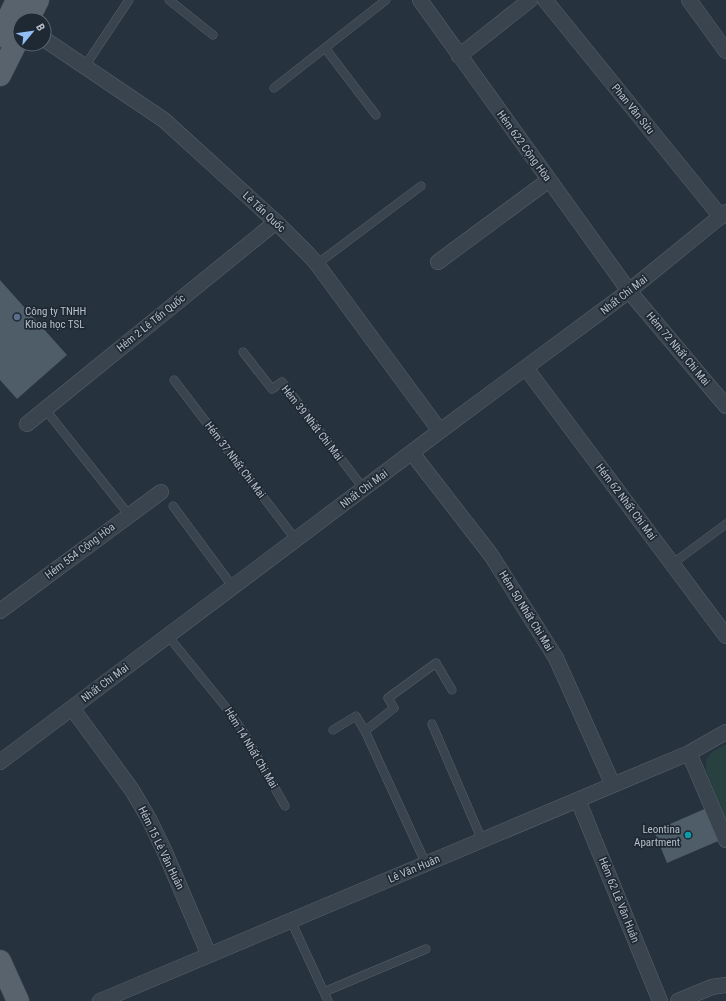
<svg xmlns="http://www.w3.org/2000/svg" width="726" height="1001" font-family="'Roboto Condensed',sans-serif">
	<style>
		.green { fill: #294040 }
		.building { fill: #4f5d69 }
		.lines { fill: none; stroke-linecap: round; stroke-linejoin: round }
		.service-casing { stroke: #58626c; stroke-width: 9 }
		.minor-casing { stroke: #58626c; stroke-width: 16 }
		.primary-casing { stroke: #434d57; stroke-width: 23 }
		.service { stroke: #3a444e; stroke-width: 8 }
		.minor { stroke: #3a444e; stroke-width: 15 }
		.primary { stroke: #58636e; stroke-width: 22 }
		.service-dot { fill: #5c6f8a; stroke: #1f2934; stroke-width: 1.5 }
		.culture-dot { fill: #0f9aa8; stroke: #1f2934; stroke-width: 1.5 }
		.labels { text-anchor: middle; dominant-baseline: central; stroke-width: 3.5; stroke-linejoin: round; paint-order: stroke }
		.street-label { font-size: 11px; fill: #b6bfc9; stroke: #1f2934 }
		.poi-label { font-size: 11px; fill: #b6bfc9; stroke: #1f2934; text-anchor: start }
	</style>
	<rect width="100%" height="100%" fill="#26323e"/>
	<!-- green -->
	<path class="green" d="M726 744V821L706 771V760L712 752Z"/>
	<!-- building -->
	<path class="building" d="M0 280 67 355 17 399 0 380Z
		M709 807 723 839 667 863 654 831Z"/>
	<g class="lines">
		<defs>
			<path id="service" d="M169 0 213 35
				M325 48 376 115
				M85 66 129 0
				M274 88 386 0
				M317 264 421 186
				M243 352 272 389 282 382 364 489
				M174 380 296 540
				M45 409 129 515
				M173 506 233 587
				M672 564 726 524
				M168 636 224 705 244 733 285 806
				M432 724 482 840
				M333 730 356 716 365 731
				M426 864 365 731 394 708 388 698 436 663 452 690
				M291 921 328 1001
				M324 992 426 949"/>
			<path id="minor" d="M420 0 629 291 726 406
				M545 0 721 217
				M689 0 726 51
				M44 39 164 120 276 222 309 255 317 264 440 431
				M459 56 530 0
				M438 262 549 180
				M526 368 726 636
				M27 424 276 222
				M412 453 491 555 556 658 613 785
				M0 611 161 492
				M72 708 132 790 149 819 164 850 209 955
				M689 753 726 840
				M0 762 440 431 629 291 726 212
				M578 800 660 1001
				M100 1001 689 753 726 732
				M678 1001 712 987 726 985"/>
			<path id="primary" d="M28 20 38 0
				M0 36 17 0
				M0 75 20 35
				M0 961 18 1001"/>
		</defs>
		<!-- service casing -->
		<use href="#service" class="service-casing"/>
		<!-- minor casing -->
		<use href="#minor" class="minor-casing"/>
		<!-- primary casing -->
		<use href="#primary" class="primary-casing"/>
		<!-- service -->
		<use href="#service" class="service"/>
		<!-- minor -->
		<use href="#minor" class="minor"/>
		<!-- primary -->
		<use href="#primary" class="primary"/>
	</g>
	<!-- markers -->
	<circle class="service-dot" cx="17" cy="317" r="4"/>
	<circle class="culture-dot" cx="688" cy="835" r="4"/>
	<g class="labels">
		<!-- street labels -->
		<g class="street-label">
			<text transform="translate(633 109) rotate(51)">Phan Văn Sửu</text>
			<text transform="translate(524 146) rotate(54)">Hẻm 622 Cộng Hòa</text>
			<text transform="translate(264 212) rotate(43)">Lê Tấn Quốc</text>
			<text transform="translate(624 295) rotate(-38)">Nhất Chi Mai</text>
			<text transform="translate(151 323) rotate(-39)">Hẻm 2 Lê Tấn Quốc</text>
			<text transform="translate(678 349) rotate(50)">Hẻm 72 Nhất Chi Mai</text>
			<text transform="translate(312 423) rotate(52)">Hẻm 39 Nhất Chi Mai</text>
			<text transform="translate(235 460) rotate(53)">Hẻm 37 Nhất Chi Mai</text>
			<text transform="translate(364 489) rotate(-37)">Nhất Chi Mai</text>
			<text transform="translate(626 502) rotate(53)">Hẻm 62 Nhất Chi Mai</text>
			<text transform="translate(80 551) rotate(-37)">Hẻm 554 Cộng Hòa</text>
			<text transform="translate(526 611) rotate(58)">Hẻm 50 Nhất Chi Mai</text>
			<text transform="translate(105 683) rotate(-37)">Nhất Chi Mai</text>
			<text transform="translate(251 748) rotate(59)">Hẻm 14 Nhất Chi Mai</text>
			<text transform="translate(161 848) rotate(64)">Hẻm 15 Lê Văn Huân</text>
			<text transform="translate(414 869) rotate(-23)">Lê Văn Huân</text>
			<text transform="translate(619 900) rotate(68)">Hẻm 62 Lê Văn Huân</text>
		</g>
		<!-- poi labels -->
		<g class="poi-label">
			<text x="25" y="311">Công ty TNHH<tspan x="25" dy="13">Khoa học TSL</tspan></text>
			<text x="680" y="829" text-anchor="end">Leontina<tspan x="680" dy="13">Apartment</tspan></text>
		</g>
	</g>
	<!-- north arrow -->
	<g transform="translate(32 32) rotate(61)"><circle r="19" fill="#1f2934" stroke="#5b6570"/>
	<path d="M0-3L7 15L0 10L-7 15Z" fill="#91bef4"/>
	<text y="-6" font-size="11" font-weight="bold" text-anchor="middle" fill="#b6bfc9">B</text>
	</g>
</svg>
